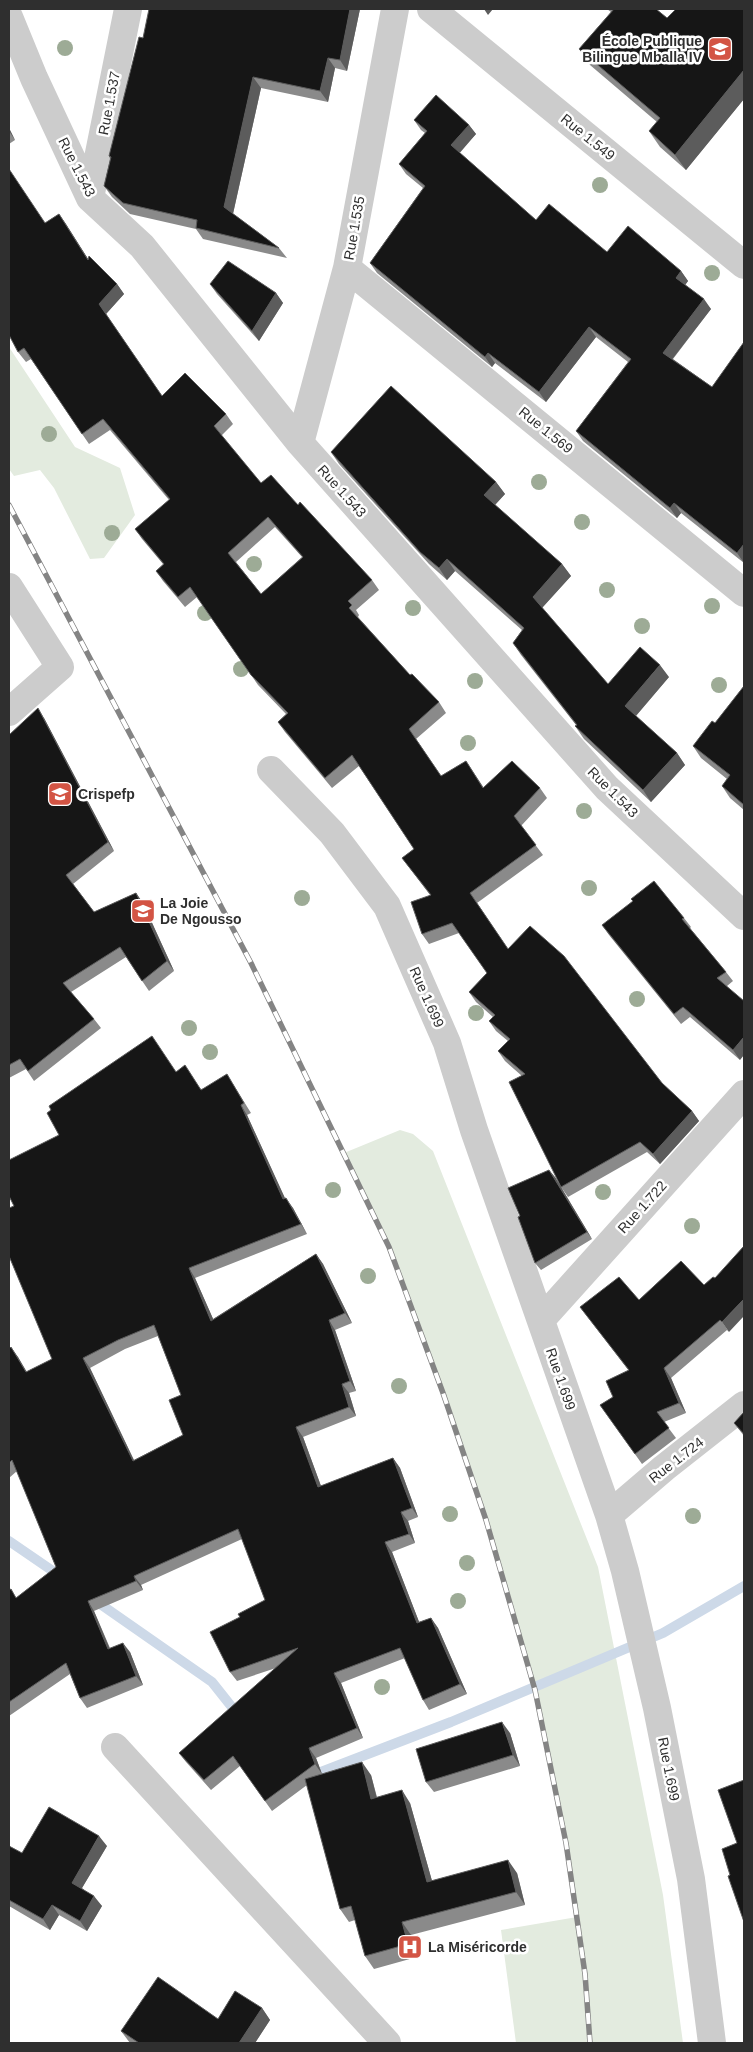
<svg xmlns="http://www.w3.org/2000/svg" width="753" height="2052" font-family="Helvetica,sans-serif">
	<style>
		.green { fill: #e3ebdf }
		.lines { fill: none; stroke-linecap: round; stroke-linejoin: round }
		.stream { stroke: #cdd9e8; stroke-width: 10 }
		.minor { stroke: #ccc; stroke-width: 28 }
		.rail-casing { stroke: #848484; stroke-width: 5.5 }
		.rail { stroke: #fff; stroke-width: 4; stroke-dasharray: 11; stroke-linecap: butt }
		.tree { fill: #9dab96 }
		.wall { fill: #8a8a8a; fill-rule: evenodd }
		.shaded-wall { fill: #5c5c5c }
		.building { fill: #161616; stroke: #5c5c5c; fill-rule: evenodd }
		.labels { text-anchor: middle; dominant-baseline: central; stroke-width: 5; stroke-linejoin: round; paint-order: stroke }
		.poi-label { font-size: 14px; font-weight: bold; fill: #2f2f2f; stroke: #fff; text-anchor: start }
		.street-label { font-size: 14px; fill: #2f2f2f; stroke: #fff }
	</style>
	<rect width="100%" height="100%" fill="#fff"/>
	<!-- green -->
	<path class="green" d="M9 347 75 447 120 468 135 515 104 558 90 559 54 488 40 470 14 476 9 469Z
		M400 1130 413 1134 433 1151 598 1567 663 1895 683 2043H516L501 1930 577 1917 566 1843 535 1690 486 1520 443 1393 389 1247 344 1153Z"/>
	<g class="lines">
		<!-- stream -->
		<path class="stream" d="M9 1541 63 1578
			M93 1599 212 1682 239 1716
			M308 1777 451 1722 663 1633 744 1586"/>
		<!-- minor -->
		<path class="minor" d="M431 9 744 265
			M9 17 34 78 90 198 142 246 300 443 607 788 744 916
			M90 198 128 9
			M347 268 744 593
			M300 443 347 268 395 9
			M9 587 60 667 9 712
			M271 770 332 833 387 906 447 1043 474 1130 609 1515 625 1571 657 1708 691 1879 712 2043
			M541 1320 744 1094
			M609 1515 664 1468 744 1405
			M115 1747 387 2043"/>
		<defs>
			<path id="rail" d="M9 505 251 963 389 1247 443 1393 486 1520 535 1690 566 1843 585 1974 590 2043"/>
		</defs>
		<!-- rail casing -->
		<use href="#rail" class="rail-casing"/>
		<!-- rail -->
		<use href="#rail" class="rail"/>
	</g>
	<!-- trees -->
	<g class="tree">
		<circle cx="65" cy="48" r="8"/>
		<circle cx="600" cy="185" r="8"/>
		<circle cx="712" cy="273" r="8"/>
		<circle cx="49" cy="434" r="8"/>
		<circle cx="539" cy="482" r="8"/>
		<circle cx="582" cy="522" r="8"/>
		<circle cx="112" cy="533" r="8"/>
		<circle cx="254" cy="564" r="8"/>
		<circle cx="607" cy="590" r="8"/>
		<circle cx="712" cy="606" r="8"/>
		<circle cx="413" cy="608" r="8"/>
		<circle cx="205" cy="613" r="8"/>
		<circle cx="642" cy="626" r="8"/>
		<circle cx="241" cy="669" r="8"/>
		<circle cx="475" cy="681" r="8"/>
		<circle cx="719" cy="685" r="8"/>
		<circle cx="468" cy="743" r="8"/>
		<circle cx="584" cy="811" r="8"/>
		<circle cx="589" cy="888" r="8"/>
		<circle cx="302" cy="898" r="8"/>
		<circle cx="637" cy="999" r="8"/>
		<circle cx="476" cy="1013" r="8"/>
		<circle cx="189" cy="1028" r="8"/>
		<circle cx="210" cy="1052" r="8"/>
		<circle cx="333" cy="1190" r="8"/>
		<circle cx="603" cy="1192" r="8"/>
		<circle cx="692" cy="1226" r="8"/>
		<circle cx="368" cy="1276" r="8"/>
		<circle cx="399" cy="1386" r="8"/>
		<circle cx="450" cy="1514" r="8"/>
		<circle cx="693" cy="1516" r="8"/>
		<circle cx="467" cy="1563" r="8"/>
		<circle cx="458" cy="1601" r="8"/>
		<circle cx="382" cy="1687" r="8"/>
	</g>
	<!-- wall -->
	<path class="wall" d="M360 9 347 71 335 68 328 102 261 88 233 214 279 248 287 258 203 239 196 229 130 214 112 197 104 186 110 159 109 156 143 38Z
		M607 9H656L667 18 744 9V99L686 170 660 147 649 131 657 122 590 65 579 49 611 12Z
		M414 120 469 125 476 134 459 152 536 220 607 252 681 271 688 281 685 285 711 309 673 359 712 387 744 342V563L681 513 677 518 583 441 576 431 628 362 596 337 546 402 495 363 492 367 377 273 370 263 423 188 406 174 399 164 425 133 421 130Z
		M9 128 15 140 9 144Z
		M59 214 88 259 117 284 124 294 106 314 162 396 226 414 233 424 221 436 261 483 298 505 372 580 379 590 356 610 359 615 358 617 410 675 439 702 446 713 416 739 441 776 466 761 484 788H540L547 798 521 826 543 855 477 903 508 949 662 1083 692 1111 699 1121 660 1164 647 1152 568 1197 561 1187 522 1076 505 1061 498 1051 508 1041 496 1031 489 1021 493 1017 476 1002 469 992 487 973 459 933 429 944 422 934 430 895 402 858 414 849 359 766 332 788 285 732 278 722 286 714 258 685 197 597 185 607 163 581 156 571 163 564 142 539 135 529 169 500 110 430 89 444 31 359 26 362 18 352 45 223ZM275 527 302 557 261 594 236 562Z
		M210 284 276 293 283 303 259 341 217 294Z
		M331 452 496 482 505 494 495 505 562 564 571 576 542 608 608 684 669 677 636 716 677 753 685 765 651 802 584 739 575 726 576 725 521 655 513 643 522 630 455 571 447 580 429 564 339 464Z
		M744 686V810L730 798 722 786 727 779 701 758 693 746 715 723Z
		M44 718 114 851 73 884 94 912 136 893 143 903 174 971 149 991 126 957 71 992 94 1019 101 1028 34 1081 26 1069 9 1078V735Z
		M684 918 691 927 690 928 726 972 733 981 727 986 740 1060 690 1017 681 1024 609 935 602 925Z
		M176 1072 201 1089 233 1084 251 1113 247 1115 285 1199 293 1208 307 1234 195 1278 213 1319 316 1254 323 1264 352 1323 335 1330 356 1391 349 1393 356 1416 303 1437 321 1486 393 1458 400 1468 418 1517 408 1521 415 1543 392 1552 419 1622 431 1618 438 1628 467 1694 429 1710 423 1700 405 1658 341 1683 363 1738 316 1758 322 1774 320 1775H371L377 1797 410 1803 432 1881 517 1873 525 1905 411 1935 417 1957 374 1969 365 1956 355 1920 349 1922 340 1909 307 1785 272 1811 240 1766 211 1790 186 1762 179 1753 276 1668 237 1681 230 1672 240 1617 265 1600 242 1539 141 1585 143 1590 94 1611 110 1648 130 1652 143 1685 87 1708 80 1698 70 1674 9 1716V1590L11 1589 16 1598 56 1567 17 1471 9 1478V1349L18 1357 27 1372 52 1359 14 1206 59 1135ZM158 1336 181 1395 183 1435 134 1460 90 1368 125 1349Z
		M555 1177 592 1239 541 1270 535 1263 520 1216Z
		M681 1261 729 1332 727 1330 671 1378 686 1413 664 1422 676 1438 642 1464 600 1405 613 1397 629 1371 580 1307 639 1300Z
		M744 1412V1436L734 1423Z
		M510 1733 520 1766 434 1792 426 1782Z
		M9 1846 22 1853 107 1846 82 1888 102 1906 87 1931 59 1915 50 1930 9 1906Z
		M262 2008 270 2020 255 2043H130L121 2031 218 2019Z"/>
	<!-- shaded-wall -->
	<path class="shaded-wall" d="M350 9H360L347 71 340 60Z
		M484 9H493L488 15Z
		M328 58 335 68 328 102 320 91Z
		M744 70V99L686 170 675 155Z
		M253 77 261 88 232 218 224 207Z
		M469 125 476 134 458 155 451 145Z
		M9 128 15 140 9 131Z
		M59 214 66 224 95 270 88 260Z
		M681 271 688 281 683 288 676 278Z
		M117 284 124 294 106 314 99 304Z
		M276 293 283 303 259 341 252 331Z
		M704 299 711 309 670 362 663 353Z
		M589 327 596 337 546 402 539 392Z
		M488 353 495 363 492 367 485 357Z
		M496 482 505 494 493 507 484 495Z
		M674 503 681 513 677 518 670 508Z
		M744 544V563L737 553Z
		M447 559 455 571 447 580 439 568Z
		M562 564 571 576 541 609 533 597Z
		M660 665 669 677 634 718 625 706Z
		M38 708 44 718 114 851 108 842Z
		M677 753 685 765 651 802 643 790Z
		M136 893 143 903 174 971 167 961Z
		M744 1037V1055L740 1060 733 1050Z
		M241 1105 247 1115 290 1209 283 1199Z
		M692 1111 699 1121 660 1164 653 1154Z
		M549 1170 555 1177 592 1239 587 1232Z
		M286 1198 293 1208 307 1234 301 1224Z
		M316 1254 323 1264 352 1323 345 1313Z
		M189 1268 195 1278 218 1330 211 1321Z
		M744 1299V1316L729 1332 722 1322Z
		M329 1320 335 1330 356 1391 350 1381Z
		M11 1347 18 1357 32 1382Z
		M83 1358 90 1368 139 1471 133 1461Z
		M664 1368 671 1378 686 1413 679 1403Z
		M342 1384 349 1393 356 1416 349 1407Z
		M296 1427 303 1437 325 1497 318 1487Z
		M393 1458 400 1468 418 1517 412 1508Z
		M401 1512 408 1521 415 1543 409 1534Z
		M385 1542 392 1552 423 1632 417 1623Z
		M134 1576 141 1585 143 1590 136 1581Z
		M88 1601 94 1611 114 1659 108 1649Z
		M431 1618 438 1628 467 1694 460 1684Z
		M123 1643 130 1652 143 1685 136 1676Z
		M334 1673 341 1683 363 1738 357 1728Z
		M502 1722 510 1733 520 1766 513 1755Z
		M309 1748 316 1758 322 1774 315 1764Z
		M362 1762 371 1775 380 1811 371 1799Z
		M402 1790 410 1803 436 1895 427 1882Z
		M99 1836 107 1846 79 1893 72 1883Z
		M508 1860 517 1873 525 1905 516 1892Z
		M94 1896 102 1906 87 1931 80 1921Z
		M52 1905 59 1915 50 1930 43 1919Z
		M402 1922 411 1935 417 1957 408 1944Z
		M262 2008 270 2020 255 2043H239Z"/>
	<!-- building -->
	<path class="building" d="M149 9H350L340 60 328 58 320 91 253 77 224 207 279 248 196 228 197 220 123 203 104 186 111 157 109 156 139 37 143 38Z
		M614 9H656L667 18 676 9H744V70L675 155 649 131 660 118 579 49Z
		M436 95 469 125 451 145 536 220 549 204 607 252 628 226 681 271 676 278 704 299 663 353 712 387 744 342V544L737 553 674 503 670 508 576 431 631 359 589 327 539 392 488 353 485 357 370 263 425 186 399 164 427 131 414 120Z
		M9 169 45 223 59 214 88 260 89 256 117 284 99 304 162 396 185 373 226 414 214 426 261 483 271 475 298 505 300 502 372 580 348 601 352 605 349 608 410 675 412 674 439 702 409 729 441 776 466 761 483 788 512 761 540 788 514 816 536 845 470 893 508 949 530 926 564 956 662 1083 692 1111 653 1154 640 1142 561 1187 509 1082 525 1074 498 1051 510 1039 489 1021 495 1015 469 992 487 973 452 923 422 934 411 902 431 895 402 858 414 849 352 755 325 778 278 722 288 713 251 675 190 587 178 597 156 571 164 564 135 529 170 499 103 419 82 434 24 348 18 352 9 335ZM268 517 303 557 261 594 228 553Z
		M228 261 276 293 252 331 210 284Z
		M391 386 496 482 484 495 562 564 533 597 608 684 640 647 660 665 625 706 677 753 643 790 575 726 577 725 513 643 524 628 447 559 439 568 420 552 331 452Z
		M744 686V805L722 786 730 775 693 746 712 721 715 723Z
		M38 708 108 842 66 875 94 912 136 893 167 961 142 981 120 947 63 983 94 1019 28 1071 20 1059 9 1065V735Z
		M654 881 684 918 682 919 726 972 717 978 744 1001V1037L733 1050 683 1007 674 1014 602 925 633 901 631 899Z
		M152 1036 176 1072 185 1065 201 1090 227 1074 244 1103 241 1105 283 1199 286 1198 301 1224 189 1268 211 1321 316 1254 345 1313 329 1320 350 1381 342 1384 349 1407 296 1427 318 1487 393 1458 412 1508 401 1512 409 1534 385 1542 417 1623 431 1618 460 1684 423 1700 400 1648 334 1673 357 1728 309 1748 315 1764 265 1801 233 1756 204 1780 179 1753 298 1648 230 1672 210 1632 240 1617 238 1614 265 1600 238 1529 134 1576 136 1581 88 1601 108 1649 123 1643 136 1676 80 1698 66 1663 9 1702V1590L11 1589 16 1598 56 1567 12 1460 9 1463V1349L11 1347 26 1372 52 1359 9 1256V1208L14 1206 9 1196V1160L59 1135 47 1113 51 1110 49 1106ZM154 1325 181 1395 169 1400 183 1435 133 1461 83 1358 118 1340Z
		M549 1170 587 1232 535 1263 518 1217 520 1216 508 1188Z
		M744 1246V1299L722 1322 720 1320 664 1368 679 1403 657 1412 669 1428 635 1454 600 1405 613 1397 606 1381 629 1370 580 1307 619 1277 639 1300 681 1261 704 1285 713 1277 715 1278Z
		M744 1412V1434L734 1423Z
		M502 1722 513 1755 426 1782 416 1749Z
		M362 1762 371 1799 402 1790 427 1882 508 1860 516 1892 402 1922 408 1944 365 1956 351 1906 340 1909 305 1779Z
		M744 1780V1922L728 1876 730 1875 722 1849 737 1843 718 1790Z
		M49 1807 99 1836 72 1883 94 1896 80 1921 52 1905 43 1919 9 1900V1846L22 1853Z
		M158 1977 218 2019 235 1991 262 2008 239 2043H139L121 2031Z"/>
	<!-- icons -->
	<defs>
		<symbol id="school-square" viewBox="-11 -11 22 22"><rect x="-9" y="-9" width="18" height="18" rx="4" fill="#d35444" stroke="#fff"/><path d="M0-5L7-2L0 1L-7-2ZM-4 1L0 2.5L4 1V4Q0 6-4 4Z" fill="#fff"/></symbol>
		<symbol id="hospital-square" viewBox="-11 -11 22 22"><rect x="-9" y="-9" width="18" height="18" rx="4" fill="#d35444" stroke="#fff"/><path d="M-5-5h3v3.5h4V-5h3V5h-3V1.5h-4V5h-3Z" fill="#fff"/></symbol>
	</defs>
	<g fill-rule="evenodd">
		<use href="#school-square" x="706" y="35" width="28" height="28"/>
		<use href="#school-square" x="46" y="780" width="28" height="28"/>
		<use href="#school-square" x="129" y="897" width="28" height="28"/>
		<use href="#hospital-square" x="396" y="1933" width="28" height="28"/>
	</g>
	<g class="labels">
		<!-- poi labels -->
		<g class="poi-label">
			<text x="702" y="41" text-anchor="end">École Publique<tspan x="702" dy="16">Bilingue Mballa IV</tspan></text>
			<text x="78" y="794">Crispefp</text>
			<text x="160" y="903">La Joie<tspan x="160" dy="16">De Ngousso</tspan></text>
			<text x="428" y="1947">La Miséricorde</text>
		</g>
		<!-- street labels -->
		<g class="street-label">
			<text transform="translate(109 103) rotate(-79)">Rue 1.537</text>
			<text transform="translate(588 137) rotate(39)">Rue 1.549</text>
			<text transform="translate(77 167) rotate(63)">Rue 1.543</text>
			<text transform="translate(354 228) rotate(-80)">Rue 1.535</text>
			<text transform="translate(546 430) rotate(39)">Rue 1.569</text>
			<text transform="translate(342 491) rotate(48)">Rue 1.543</text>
			<text transform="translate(613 792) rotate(45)">Rue 1.543</text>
			<text transform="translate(427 997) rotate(66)">Rue 1.699</text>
			<text transform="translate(642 1207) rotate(-48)">Rue 1.722</text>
			<text transform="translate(561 1379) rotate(71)">Rue 1.699</text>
			<text transform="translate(676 1460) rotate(-38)">Rue 1.724</text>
			<text transform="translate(669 1769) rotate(79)">Rue 1.699</text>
		</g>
	</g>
	<!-- border -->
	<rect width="753" height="2052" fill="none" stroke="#2f2f2f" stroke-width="20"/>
</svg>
